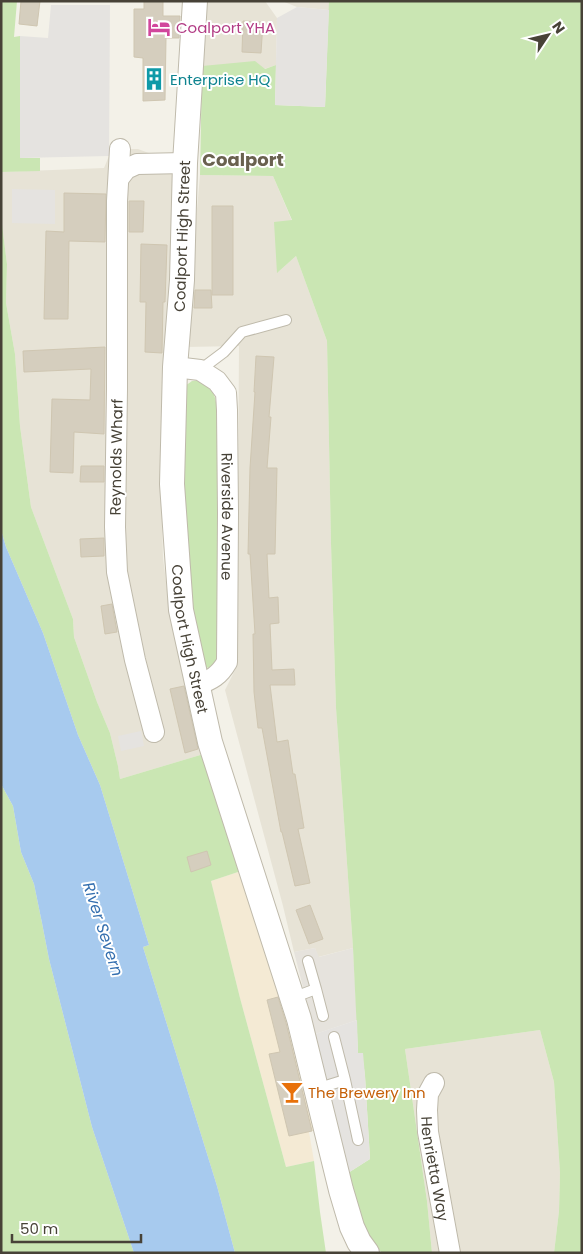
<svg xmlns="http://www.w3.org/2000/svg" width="583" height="1254" font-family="Poppins,sans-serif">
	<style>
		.residential { fill: #e7e3d6 }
		.commercial { fill: #f4ead4 }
		.industrial { fill: #e6e3dd }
		.green { fill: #cae6b3 }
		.parking { fill: #e5e3e0 }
		.water { fill: #a7caee }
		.building { fill: #d5cebe; stroke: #cfc6b1 }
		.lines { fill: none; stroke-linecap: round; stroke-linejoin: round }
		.service-casing { stroke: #bfbaab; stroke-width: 12 }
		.minor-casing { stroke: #bfbaab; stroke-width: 22 }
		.tertiary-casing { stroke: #bfbaab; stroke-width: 26 }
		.service { stroke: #fff; stroke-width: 10 }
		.minor { stroke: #fff; stroke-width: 20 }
		.tertiary { stroke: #fff; stroke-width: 24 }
		.labels { text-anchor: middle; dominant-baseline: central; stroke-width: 4; stroke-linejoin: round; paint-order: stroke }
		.hotel-label { font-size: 15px; fill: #b23c85; stroke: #fff; text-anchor: start }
		.culture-label { font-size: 15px; fill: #0d838f; stroke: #fff; text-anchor: start }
		.street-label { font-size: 15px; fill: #474237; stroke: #fff }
		.food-label { font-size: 15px; fill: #c56008; stroke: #fff; text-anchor: start }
		.water-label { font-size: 16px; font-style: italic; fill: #346faf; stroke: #fff }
		.quarter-label { font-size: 18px; font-weight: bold; fill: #69614f; stroke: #fff }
	</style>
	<rect width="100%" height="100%" fill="#f3f1e8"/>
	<!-- residential -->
	<path class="residential" d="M205 1H265L277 18 276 65 264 69 202 66Z
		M282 1H329V10L297 7Z
		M120 149H138L154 155H175V280L166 356 160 450 163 558 171 621 187 685 207 753 120 779 118 766 110 733 97 702 74 637 73 619 31 507 20 426 15 354 6 303 7 264 2 226 1 225V172L104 168 109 156Z
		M200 175 273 176 292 221 278 272 296 256 327 341 331 544 336 708 353 948 318 957 315 948 294 952 283 906 225 690 237 666 239 346 185 347Z
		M540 1030 554 1082 560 1173 559 1211 554 1253H432L427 1201 405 1049Z"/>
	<!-- commercial -->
	<path class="commercial" d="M244 870 283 996 315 1130 309 1132 314 1161 286 1167 240 998 211 881Z"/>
	<!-- industrial -->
	<path class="industrial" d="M315 948 319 957 353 948 357 1020 315 1034 294 952Z"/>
	<!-- green -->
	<path class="green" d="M1 1H17L14 37 20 36V158H40V171L1 172Z
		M329 1H582V1253H554L559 1211 560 1173 554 1082 540 1030 405 1049 427 1201 432 1253H382L368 1237 356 1202 348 1173 370 1159 365 1076 362 1053H358L353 948 336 708 331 544 327 341 296 256 277 273 274 222 292 220 273 176 200 175 202 66 255 61 265 69 276 65 275 105 325 107Z
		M1 225H2L7 264 6 303 15 354 20 426 31 507 73 619 74 637 97 702 110 733 118 766 120 779 207 753 244 870 211 881 240 998 286 1167 314 1161 320 1212 326 1253H235L217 1186 143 947 149 945 100 785 78 735 43 633 6 547 1 530Z
		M203 380 211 386 215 398 219 416 217 536 220 645 219 662 213 667 205 668 199 660 181 534 185 386 192 381Z
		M1 784 13 806 21 852 34 884 42 923 49 959 92 1127 134 1253H1Z"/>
	<!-- parking -->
	<path class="parking" d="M51 5H110L109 156 20 158V36L48 38Z
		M297 7 329 10 325 107 275 105 277 18Z
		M12 189 55 190V224L12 223Z
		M141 731 144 746 121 751 118 736Z
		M357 1020 358 1053H363L365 1076 370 1159 348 1173 315 1034Z"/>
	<!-- water -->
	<path class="water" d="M1 530 6 547 43 633 78 735 100 785 149 945 143 947 217 1186 235 1253H134L92 1127 49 959 42 923 34 884 21 852 13 806 1 784Z"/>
	<!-- building -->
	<path class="building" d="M21 1H40L37 26 19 24Z
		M144 1H163V16H180L179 38H166L165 100 143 101V58L134 57V9H144Z
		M243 21 263 22 261 53 242 52Z
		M64 193 106 194 105 242 69 241 68 319H44L46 231 64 232Z
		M129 201H144L143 232H129Z
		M212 206H233V295H212Z
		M141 244 167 245 165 302H163L162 353 145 352 146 302H140Z
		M195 290H211L212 308H194Z
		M105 347 104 434 74 432 73 473 50 472 52 399 90 400 91 369 24 372 23 351Z
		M256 356 274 357 269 417H271L267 468H277L275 554H267L269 598 278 597 279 623 270 624 272 670 294 669 295 685H270L277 742 288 740 293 774H295L304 828 298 829 310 883 295 886 282 832H281L262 728H258L254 692 253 634H255L250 554H248L250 468 255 392H254Z
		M81 466H104V482H80Z
		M104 538V556L81 557 80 539Z
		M112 604 117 632 105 634 101 606Z
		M184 686 198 749 185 753 170 689Z
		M207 851 211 865 191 872 187 857Z
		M310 905 323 939 309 944 296 910Z
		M278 997 286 1023 312 1131 289 1136 269 1054 280 1052 267 1000Z"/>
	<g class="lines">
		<defs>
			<path id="service" d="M200 370 224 352 242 332 286 320
				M316 989 323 1016
				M292 998 316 989 308 961
				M345 1080 358 1140
				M316 1089 345 1080 334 1037"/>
			<g id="minor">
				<path d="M120 149 117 201V389L115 527 117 572 135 660 154 732"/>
				<path d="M119 178 126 169 137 164 185 163"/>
				<path id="s1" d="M175 367 200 370 217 381 226 393 227 410 228 513 227 662C219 676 212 679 198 685"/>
				<path id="s2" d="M434 1083 428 1094 427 1110 428 1132 450 1253"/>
			</g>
			<g id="tertiary">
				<path id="s3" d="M195 1 185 163 182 280 175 367 172 484 181 610 210 742 299 1019 341 1190 352 1227 359 1242 367 1253"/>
			</g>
		</defs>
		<!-- service casing -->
		<use href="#service" class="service-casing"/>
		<!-- minor casing -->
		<use href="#minor" class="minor-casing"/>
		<!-- tertiary casing -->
		<use href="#tertiary" class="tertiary-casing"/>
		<!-- service -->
		<use href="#service" class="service"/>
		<!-- minor -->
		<use href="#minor" class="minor"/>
		<!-- tertiary -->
		<use href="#tertiary" class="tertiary"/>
	</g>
	<!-- icons -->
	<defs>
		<symbol id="hotel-bare" viewBox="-9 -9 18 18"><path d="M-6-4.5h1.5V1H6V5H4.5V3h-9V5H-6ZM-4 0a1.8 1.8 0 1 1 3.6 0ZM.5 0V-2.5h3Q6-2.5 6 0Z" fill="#d1479c" stroke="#fff" stroke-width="2.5" paint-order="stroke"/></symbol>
		<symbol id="building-bare" viewBox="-9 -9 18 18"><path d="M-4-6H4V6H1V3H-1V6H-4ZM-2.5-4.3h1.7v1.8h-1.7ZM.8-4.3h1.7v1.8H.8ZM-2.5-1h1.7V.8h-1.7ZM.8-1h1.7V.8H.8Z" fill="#0f9aa8" stroke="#fff" stroke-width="2.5" paint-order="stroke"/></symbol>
		<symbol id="bar-bare" viewBox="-9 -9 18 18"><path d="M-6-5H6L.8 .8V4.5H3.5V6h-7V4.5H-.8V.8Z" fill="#e8710a" stroke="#fff" stroke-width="2.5" paint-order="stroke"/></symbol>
	</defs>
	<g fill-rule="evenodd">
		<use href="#hotel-bare" x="143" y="11" width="32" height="32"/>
		<use href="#building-bare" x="138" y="63" width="32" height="32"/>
		<use href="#bar-bare" x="276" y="1076" width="32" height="32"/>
	</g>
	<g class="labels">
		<!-- hotel labels -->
		<g class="hotel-label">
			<text x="176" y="27">Coalport YHA</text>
		</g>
		<!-- culture labels -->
		<g class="culture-label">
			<text x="170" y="79">Enterprise HQ</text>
		</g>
		<!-- street labels -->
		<g class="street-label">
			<text transform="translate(182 236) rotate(-88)">Coalport High Street</text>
			<text transform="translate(116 457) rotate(-89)">Reynolds Wharf</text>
			<text stroke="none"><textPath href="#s1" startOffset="184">Riverside Avenue</textPath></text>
			<text stroke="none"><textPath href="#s3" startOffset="640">Coalport High Street</textPath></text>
			<text stroke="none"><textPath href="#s2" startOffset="88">Henrietta Way</textPath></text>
		</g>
		<!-- food labels -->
		<g class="food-label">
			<text x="308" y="1092">The Brewery Inn</text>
		</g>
		<!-- water labels -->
		<g class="water-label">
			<text transform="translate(103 929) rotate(72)">River Severn</text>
		</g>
		<!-- quarter labels -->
		<g class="quarter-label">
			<text x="243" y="159">Coalport</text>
		</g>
	</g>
	<!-- border -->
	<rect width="583" height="1254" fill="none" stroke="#474237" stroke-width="5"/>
	<!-- north arrow -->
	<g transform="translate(548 35) rotate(55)" stroke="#ffffff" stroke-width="4" paint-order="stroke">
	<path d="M0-4L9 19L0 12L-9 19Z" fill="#474237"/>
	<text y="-8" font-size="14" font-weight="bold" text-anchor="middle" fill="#474237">N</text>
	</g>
	<!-- scale -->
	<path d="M12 1234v8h129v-8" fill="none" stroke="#474237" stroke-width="2.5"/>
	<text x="20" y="1234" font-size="15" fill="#474237" stroke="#ffffff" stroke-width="4" paint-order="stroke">50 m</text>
</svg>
